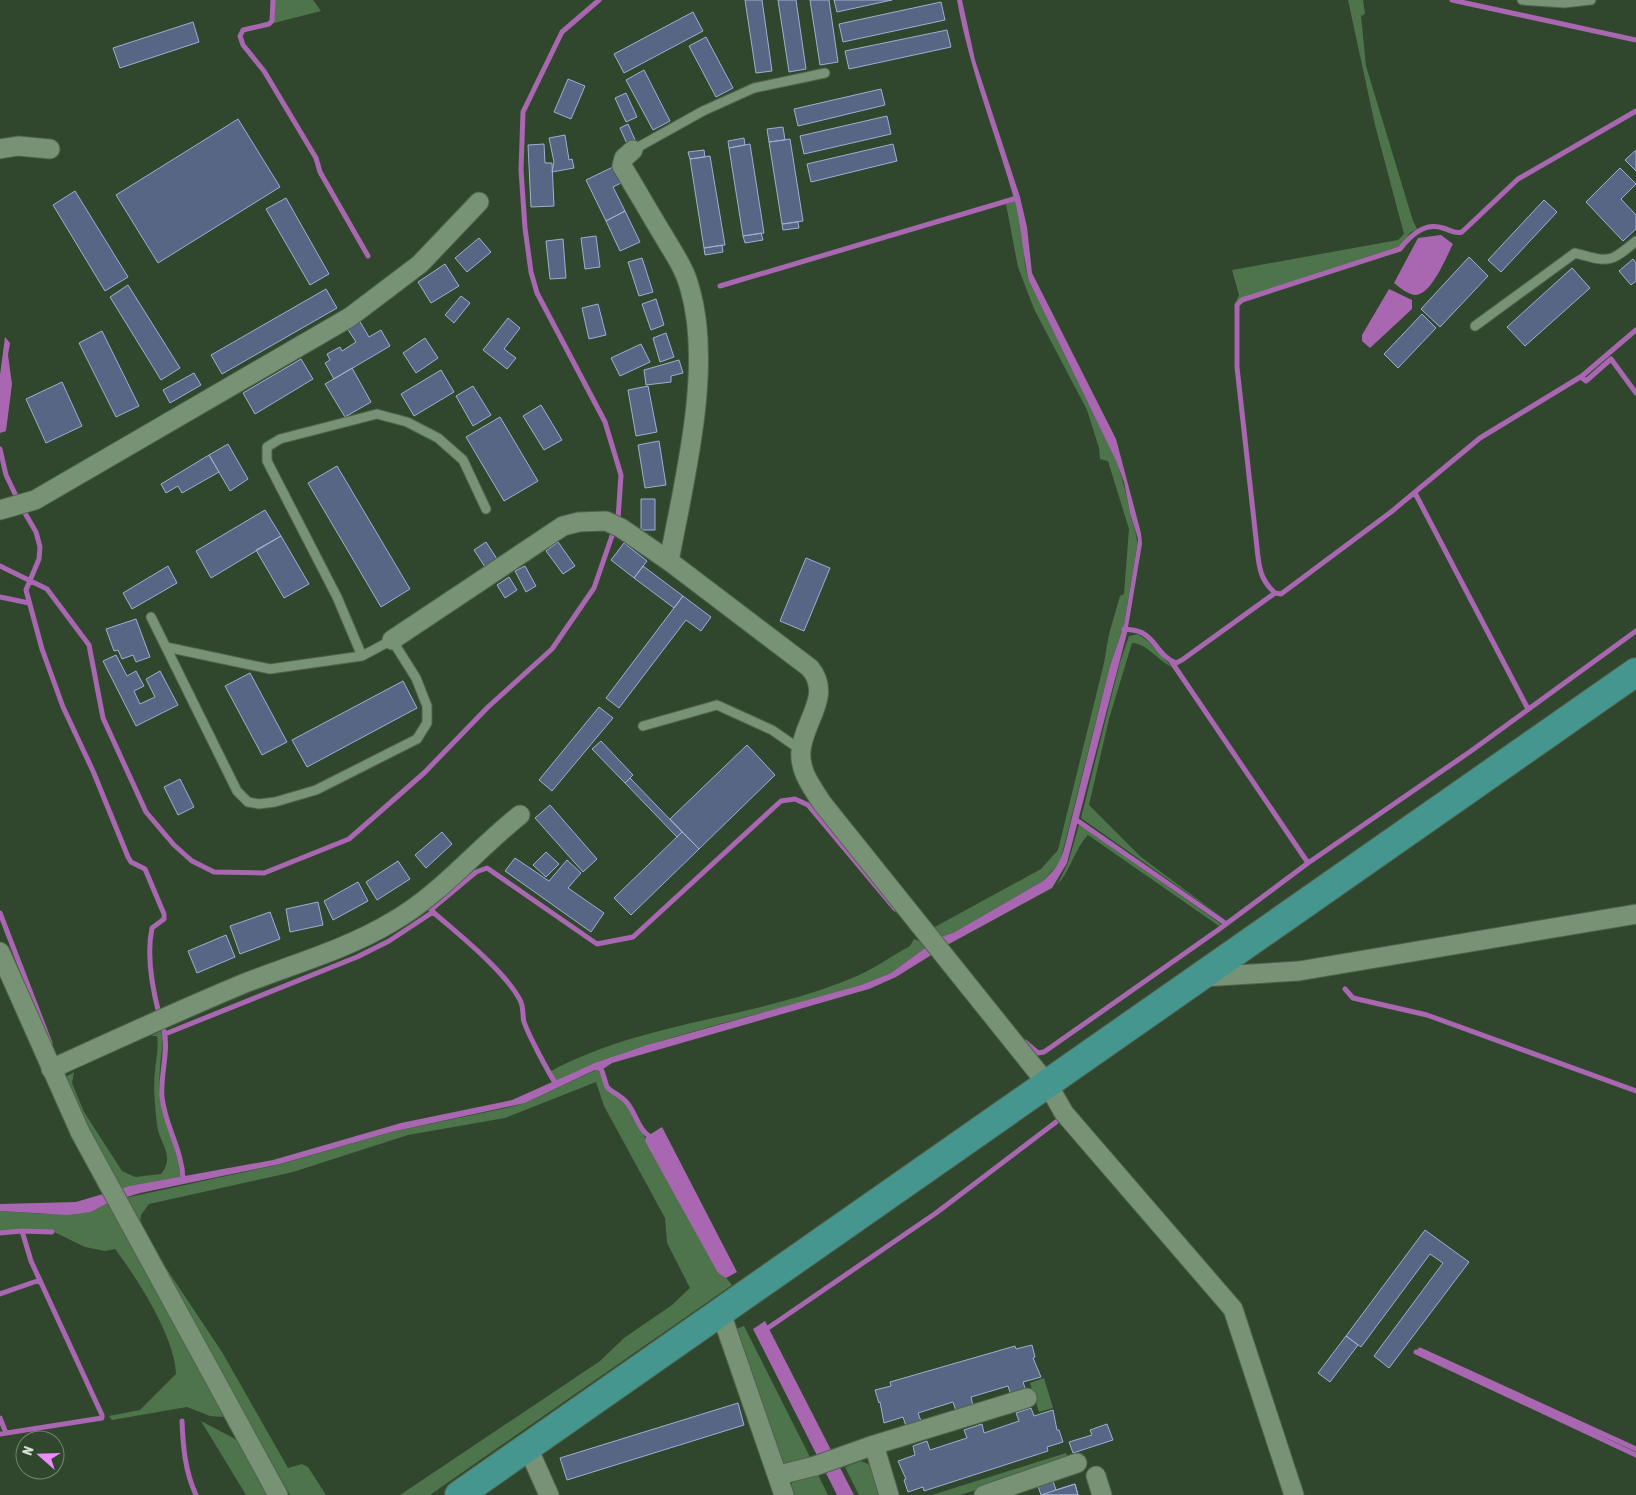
<svg xmlns="http://www.w3.org/2000/svg" width="1636" height="1495" font-family="'Asap Condensed',sans-serif">
	<style>
		.green { fill: #4d744a }
		.water { fill: #a867b0 }
		.lines { fill: none; stroke-linecap: round; stroke-linejoin: round }
		.stream { stroke: #a867b0; stroke-width: 5 }
		.building { fill: #566684; stroke: #9eb0d1 }
		.lane-casing { stroke: #50634e; stroke-width: 11 }
		.street-casing { stroke: #50634e; stroke-width: 21 }
		.primary-casing { stroke: #50634e; stroke-width: 30 }
		.lane { stroke: #779275; stroke-width: 9 }
		.street { stroke: #779275; stroke-width: 19 }
		.primary { stroke: #469690; stroke-width: 28 }
	</style>
	<rect width="100%" height="100%" fill="#30472e"/>
	<!-- green -->
	<path class="green" d="M275 0H313L321 11 274 23Z
		M1348 0H1363L1365 14 1361 16 1366 66 1413 221 1417 229 1410 233 1399 248 1242 298 1235 304 1239 295 1232 270 1398 240 1404 234 1375 125Z
		M1015 201 1022 228 1025 265 1029 281 1116 461C1123 478 1126 494 1130 512 1132 524 1138 534 1137 547L1124 625 1110 666 1060 862 1043 881 953 933 940 937 933 928 1041 869 1058 850 1104 663 1109 634 1120 596 1124 594 1129 529 1108 461 1100 459 1099 448 1087 410 1034 309 1018 267 1006 204Z
		M1138 634 1148 641 1172 667C1157 660 1148 644 1132 643L1109 719 1089 805 1141 857 1224 919 1081 818 1120 662 1129 636Z
		M1079 825 1086 829 1221 924 1219 926 1088 835C1074 850 1071 870 1057 885L1068 863Z
		M914 939 919 941 925 948 891 973 861 985C759 1017 653 1035 556 1081L551 1071C646 1020 758 1019 857 976 875 968 892 956 910 946Z
		M161 1031 163 1039C161 1058 158 1078 160 1097 163 1126 181 1149 180 1178L121 1189 75 1101 66 1077 74 1072 72 1083 84 1112 122 1171 135 1177 161 1174C176 1156 159 1143 157 1125 155 1107 153 1088 155 1070 156 1059 159 1048 157 1036H151Z
		M596 1070 602 1073 606 1088 628 1106 718 1273 724 1275 732 1285 430 1495H400L600 1361 624 1338 672 1305 690 1288 667 1243 665 1218 604 1106 596 1082 505 1118 408 1135 293 1172 149 1204 141 1215 140 1224 125 1198 281 1164 391 1132 506 1108 525 1103Z
		M108 1203 221 1408 223 1417 210 1416 187 1407 112 1420 109 1416 140 1410 176 1374C175 1337 137 1278 115 1249L105 1251 85 1247 50 1230 0 1232V1211L46 1214 91 1212Z
		M160 1263 164 1265 222 1352 288 1468 302 1464 308 1467 326 1495H290Z
		M744 1326 811 1459 785 1466 783 1464 736 1329Z
		M1044 1378 1053 1408 1039 1412 1030 1383Z
		M201 1421 241 1442 270 1495H246Z
		M1066 1453 1069 1461 960 1495H932Z
		M861 1461 871 1465 882 1495H859L845 1467Z
		M817 1473 828 1495H792L790 1487 793 1481Z"/>
	<!-- water -->
	<path class="water" d="M957 0H962L975 60 1020 197 1027 227 1032 273 1116 439 1141 533 1142 544 1127 633 1067 863 1052 888 949 944 896 977 869 989 612 1063 600 1071 595 1070 525 1103 391 1132 280 1164 140 1193 108 1203 91 1212 67 1215 0 1211V1204L76 1202 130 1186 273 1160 401 1123 512 1100 595 1063 647 1045 861 985 891 973 940 937 953 933 1043 881C1054 871 1060 863 1064 849L1110 666 1124 625 1137 547 1138 539 1130 513 1124 482 1116 461 1029 281C1022 253 1022 223 1013 195 994 130 969 67 957 0Z
		M1441 235 1453 244C1446 257 1429 302 1411 294 1405 292 1399 287 1394 283L1418 238Z
		M1389 289 1412 300V309L1370 348 1362 341V335Z
		M5 337 10 343 8 355 12 384 6 431 0 433V375Z
		M662 1127 737 1272 726 1278 718 1273 645 1141 646 1137Z
		M765 1321 854 1495H837L753 1329Z"/>
	<g class="lines">
		<!-- stream -->
		<path class="stream" d="M273 0 272 21 269 24 243 30 240 36 243 45 264 71 316 158 320 172 368 256
			M599 0 562 32 523 112 521 170 525 228 531 272 537 293 605 422 621 475 618 519
			M1452 0 1636 40
			M720 286 1017 198
			M1581 377 1586 381 1611 359 1636 393
			M0 449 6 475 18 500
			M1415 493 1528 709
			M22 508 36 532 40 547 39 559 26 590 42 649 63 707 93 771 128 857 131 862 145 869 164 914V919L152 928C146 956 152 987 159 1014
			M0 566 47 589 89 645 103 718 146 812 174 845 192 861 214 872 264 873 349 839 424 773 488 707 552 649 594 588 613 533
			M1275 593C1263 582 1260 573 1258 557L1237 367V305L1242 300 1400 249C1410 236 1424 222 1443 228 1450 230 1455 234 1462 232L1518 179 1636 111
			M0 597 29 603
			M1124 629C1130 630 1139 630 1144 634 1157 642 1158 655 1176 663L1182 660 1275 593 1281 594 1391 512 1480 438 1582 376 1636 330
			M1171 661 1308 863
			M1075 819 1225 923
			M433 912C458 934 505 971 520 1000 524 1007 522 1014 524 1022 529 1036 548 1072 556 1084
			M0 913 50 1043
			M1345 989 1353 998 1427 1015 1636 1091
			M164 1031C169 1050 160 1076 162 1097 165 1126 182 1149 183 1179
			M165 1034 357 957 389 941 433 912 431 910 434 907 476 872 487 868 597 944 633 937 781 801 795 799 808 805 895 909
			M1025 1042 1038 1053 1044 1052 1218 930 1308 863 1471 751 1636 631
			M597 1065 602 1071 607 1087C614 1094 622 1096 628 1104 637 1116 639 1132 653 1138
			M0 1233 22 1231
			M0 1294 40 1280
			M765 1330 936 1213 1056 1122
			M1420 1350 1636 1449
			M1416 1352 1636 1455
			M0 1418 6 1433
			M182 1421C183 1447 185 1471 196 1495
			M0 1434 102 1418V1415L31 1261 22 1231 52 1232"/>
	</g>
	<!-- building -->
	<path class="building" d="M745 0H762L772 71 756 73Z
		M778 0H796L806 69 789 72Z
		M810 0H829L838 62 820 65Z
		M834 0H892L837 12Z
		M941 2 945 20 843 42 839 24Z
		M693 12 703 31 624 73 614 54Z
		M193 22 199 42 120 68 113 48Z
		M947 30 951 47 849 69 845 51Z
		M706 37 733 88 716 97 689 46Z
		M644 70 670 121 653 130 626 80Z
		M568 79 585 86 571 119 554 112Z
		M881 89 885 105 798 126 794 109Z
		M626 93 637 117 626 122 615 98Z
		M887 116 891 134 804 154 800 136Z
		M238 119 280 187 158 263 116 195Z
		M628 124 636 142 628 146 620 128Z
		M783 127 785 140 769 142 767 129Z
		M565 135 569 160 572 159 574 168 552 172 554 162 549 138Z
		M744 138 745 145 729 148 728 141Z
		M790 139 803 221 782 224 769 142Z
		M544 144 545 163H552L554 206 531 207 528 145Z
		M750 144 764 233 743 236 729 148Z
		M893 144 897 161 811 182 807 164Z
		M704 150 705 157 690 159 688 152Z
		M1636 150V171L1625 160Z
		M710 156 725 245 704 248 690 159Z
		M615 166 623 182 613 187 625 211 606 221 586 180Z
		M1620 168 1636 184 1621 199 1636 215V229L1623 241 1586 202Z
		M75 191 128 277 105 291 53 205Z
		M286 198 329 274 310 285 266 209Z
		M1544 200 1557 212 1501 272 1488 260Z
		M625 211 640 242 620 251 606 221Z
		M798 222 799 228 783 230 782 224Z
		M761 233 763 240 745 243 743 236Z
		M596 236 600 267 585 269 581 238Z
		M479 238 491 252 467 272 455 258Z
		M563 239 566 278 550 279 546 241Z
		M722 245 723 252 705 255 704 248Z
		M1469 257 1488 276 1440 327 1421 309Z
		M642 258 653 292 639 296 628 262Z
		M1633 259 1636 263V281L1631 285 1619 271Z
		M445 264 459 286 431 303 418 282Z
		M1572 268 1590 288 1525 346 1507 327Z
		M128 285 180 368 161 380 110 297Z
		M326 289 337 308 222 374 211 355Z
		M461 296 470 303 454 323 445 315Z
		M656 299 664 325 651 330 642 304Z
		M598 304 606 335 589 339 582 308Z
		M1422 314 1436 328 1398 368 1384 354Z
		M508 318 520 328 504 349 516 358 507 369 483 350Z
		M359 320 369 337 381 330 390 346 334 379 325 363 330 360 327 354 340 347 342 351 356 342 347 328Z
		M102 331 139 406 116 417 79 343Z
		M666 333 674 357 660 362 653 338Z
		M425 338 438 358 416 373 403 353Z
		M641 344 650 362 620 376 611 358Z
		M301 359 313 379 255 414 243 393Z
		M679 360 683 373 671 376V382L646 385 644 370Z
		M352 368 371 402 345 417 325 384Z
		M441 370 454 392 414 416 401 394Z
		M194 373 201 385 170 403 163 390Z
		M62 382 82 426 46 443 26 399Z
		M473 386 491 415 473 426 456 396Z
		M648 386 657 432 636 436 628 390Z
		M541 405 562 440 544 450 523 416Z
		M500 417 538 481 504 501 466 437Z
		M659 441 666 485 645 488 638 445Z
		M228 444 248 479 230 491 209 455Z
		M209 455 219 472 182 493 178 486 166 493 161 484Z
		M337 466 410 589 381 607 308 483Z
		M641 499H655V530H641Z
		M265 510 281 536 211 578 196 551Z
		M281 536 309 584 284 598 256 550Z
		M486 542 499 562 487 570 474 550Z
		M558 542 575 566 563 574 546 551Z
		M624 543 647 561 634 578 611 560Z
		M806 558 830 568 804 631 780 621Z
		M168 566 177 583 132 609 123 593Z
		M525 566 536 586 526 592 515 571Z
		M643 566 683 596 674 608 634 578Z
		M509 577 517 590 505 598 497 585Z
		M683 596 711 617 701 631 686 620 619 708 606 698Z
		M136 619 150 657 136 662 133 655 122 659 118 650 114 651 106 629Z
		M116 655 127 676 136 671 144 686 134 691 140 704 155 697 146 679 160 671 178 705 136 726 103 661Z
		M250 673 287 742 262 755 225 686Z
		M403 681 417 708 307 767 292 740Z
		M599 707 613 718 552 791 539 780Z
		M601 741 633 775 625 783 592 749Z
		M747 745 775 775 699 849 670 819Z
		M630 778 682 832 677 837 625 783Z
		M180 779 194 807 178 815 164 787Z
		M550 805 597 859 583 872 535 818Z
		M442 832 452 844 426 868 415 855Z
		M682 832 699 849 631 915 614 898Z
		M546 852 559 864 546 877 533 865Z
		M515 858 549 881 567 860 581 873 568 888 604 913 591 932 505 871Z
		M398 861 410 879 377 900 366 882Z
		M358 882 368 901 333 920 324 901Z
		M318 902 323 925 290 932 286 909Z
		M270 912 280 939 240 954 230 926Z
		M226 935 235 957 197 973 188 951Z
		M1425 1230 1469 1262 1389 1368 1374 1356 1443 1263 1430 1254 1361 1347 1346 1336Z
		M1346 1336 1358 1345 1330 1382 1318 1373Z
		M1032 1345 1035 1357 1033 1358 1041 1377 1023 1382 1026 1391 1011 1395 1008 1386 971 1397 973 1406 956 1411 953 1402 918 1413 921 1421 906 1426 903 1417 884 1423 880 1402 879 1403 875 1390 891 1386 890 1382 1015 1346 1016 1349Z
		M738 1403 744 1425 567 1480 560 1458Z
		M1031 1408 1034 1416 1053 1410 1057 1430H1059L1063 1442 1047 1447 1048 1451 924 1491 923 1487 908 1492 904 1480 906 1479 898 1461 915 1455 913 1446 927 1441 930 1450 967 1438 964 1430 982 1424 984 1433 1019 1421 1016 1413Z
		M1107 1424 1113 1440 1073 1453 1069 1442 1092 1435 1090 1430Z
		M1053 1481 1056 1490 1075 1484 1078 1495H1041L1038 1486Z
		M1075 1484 1078 1495H1041L1056 1490Z"/>
	<g class="lines">
		<defs>
			<path id="lane" d="M1522 0 1564 3 1591 0
				M633 150 703 111 754 88 825 73
				M1475 326 1575 253C1609 262 1609 264 1636 241
				M151 617 237 791 248 802 259 804 275 802 316 790 417 739 427 723V706L416 678 392 640 362 656 270 669 166 647
				M362 656 337 597 267 461V447L280 439 377 414 407 422 438 438 463 460 486 509
				M643 726 717 705 772 730 801 750"/>
			<path id="street" d="M0 149 18 146 50 149
				M633 150 624 158 622 166C636 189 649 212 663 235 673 252 685 269 690 289 713 368 684 481 669 561
				M0 510 35 500 350 317 420 264 479 202
				M392 640 563 526 579 522 606 521 621 528 669 561 810 668C833 696 803 721 801 751 799 771 812 787 822 803L1048 1085 1064 1113 1233 1309 1294 1495
				M0 952 80 1132 278 1495
				M1202 977 1299 971 1636 914
				M51 1069C115 1040 180 1010 245 983 294 964 347 949 392 922 440 895 477 849 520 815
				M721 1313 784 1495
				M874 1445 889 1495
				M528 1448 549 1495
				M779 1475 815 1466 874 1445 1027 1398
				M1096 1476 1102 1495
				M984 1495 1077 1463"/>
			<path id="primary" d="M459 1495 1636 672"/>
		</defs>
		<!-- lane casing -->
		<use href="#lane" class="lane-casing"/>
		<!-- street casing -->
		<use href="#street" class="street-casing"/>
		<!-- primary casing -->
		<use href="#primary" class="primary-casing"/>
		<!-- lane -->
		<use href="#lane" class="lane"/>
		<!-- street -->
		<use href="#street" class="street"/>
		<!-- primary -->
		<use href="#primary" class="primary"/>
	</g>
	<!-- north arrow -->
	<g transform="translate(40 1455) rotate(290)"><circle r="24" fill="#30472e" stroke="#728570"/>
	<path d="M0-4L9 19L0 12L-9 19Z" fill="#ed8cfa"/>
	<text y="-8" font-size="14" font-weight="bold" text-anchor="middle" fill="#d4e2d2">N</text>
	</g>
</svg>
